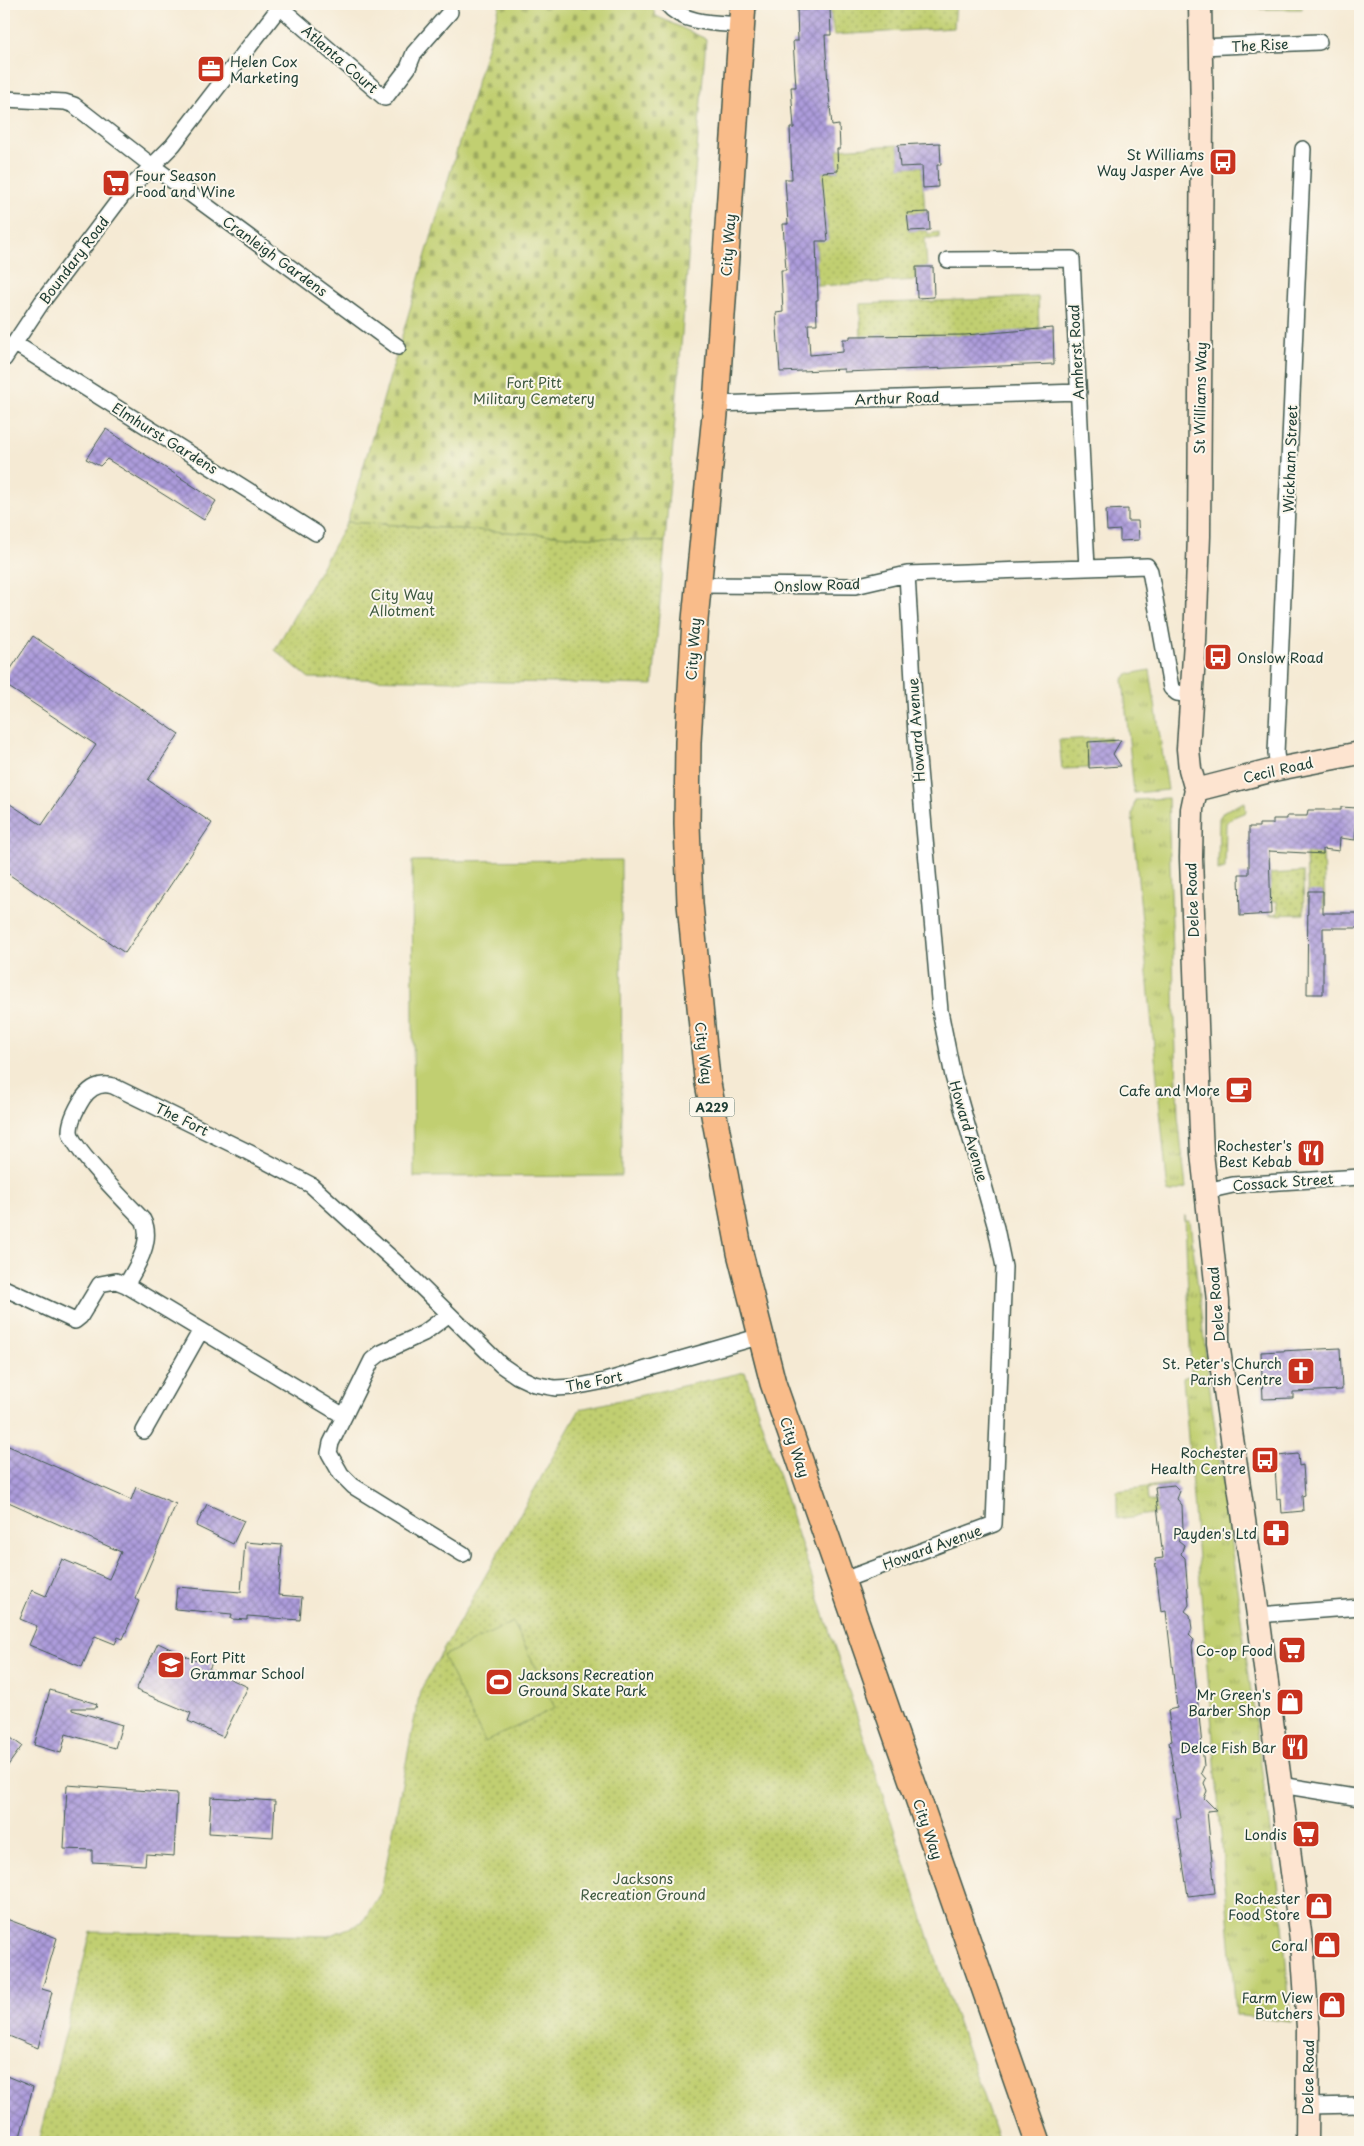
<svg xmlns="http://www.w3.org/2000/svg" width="1364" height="2146" font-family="'Playpen Sans',sans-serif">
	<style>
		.grass { fill: url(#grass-tufts); stroke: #708652 }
		.cemetery { fill: url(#cemetery-stones); stroke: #708652 }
		.park { fill: url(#park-dots); stroke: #708652 }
		.pitch { fill: #c1cf71; stroke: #708652 }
		.building { fill: url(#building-cross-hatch) }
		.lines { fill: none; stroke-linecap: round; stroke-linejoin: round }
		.street-casing { stroke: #3f574c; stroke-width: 18 }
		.secondary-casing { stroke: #3f574c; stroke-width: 25 }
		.primary-casing { stroke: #3f574c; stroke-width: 28 }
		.street { stroke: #fff; stroke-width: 15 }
		.secondary { stroke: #fde4d0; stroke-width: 22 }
		.primary { stroke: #f9bc8a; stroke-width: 25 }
		.labels { text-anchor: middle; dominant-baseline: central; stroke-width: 4; stroke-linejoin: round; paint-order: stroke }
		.shield { fill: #fbf7ec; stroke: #61756b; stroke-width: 1 }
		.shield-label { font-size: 12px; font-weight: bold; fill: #1f3d34 }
		.street-label { font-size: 14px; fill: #1f3d34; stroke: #fbf7ec }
		.poi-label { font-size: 14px; fill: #1f3d34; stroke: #fbf7ec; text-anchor: end }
		.park-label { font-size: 14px; fill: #3f5a40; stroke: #fbf7ec }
	</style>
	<defs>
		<pattern id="grass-tufts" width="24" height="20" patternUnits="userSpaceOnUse" patternTransform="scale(1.25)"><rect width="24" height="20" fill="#c1cf71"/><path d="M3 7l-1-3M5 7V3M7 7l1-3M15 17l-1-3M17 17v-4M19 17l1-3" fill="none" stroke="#9ca95e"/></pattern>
		<pattern id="cemetery-stones" width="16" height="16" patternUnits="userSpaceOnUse" patternTransform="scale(1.25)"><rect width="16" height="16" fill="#c1cf71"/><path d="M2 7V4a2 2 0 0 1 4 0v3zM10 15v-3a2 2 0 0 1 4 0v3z" fill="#9ca95e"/></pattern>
		<pattern id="park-dots" width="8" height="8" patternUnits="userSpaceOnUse" patternTransform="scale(1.25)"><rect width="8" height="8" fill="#c1cf71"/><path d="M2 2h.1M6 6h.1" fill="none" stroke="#9ca95e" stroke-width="1.8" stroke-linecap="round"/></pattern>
		<pattern id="building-cross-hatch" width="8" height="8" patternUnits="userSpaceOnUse" patternTransform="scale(1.25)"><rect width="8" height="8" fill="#ad9cdc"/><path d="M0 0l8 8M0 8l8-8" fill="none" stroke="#8c80b3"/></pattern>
	</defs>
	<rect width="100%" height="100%" fill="#fbf7ec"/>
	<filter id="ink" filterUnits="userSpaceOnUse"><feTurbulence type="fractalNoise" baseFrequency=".02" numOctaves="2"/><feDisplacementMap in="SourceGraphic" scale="10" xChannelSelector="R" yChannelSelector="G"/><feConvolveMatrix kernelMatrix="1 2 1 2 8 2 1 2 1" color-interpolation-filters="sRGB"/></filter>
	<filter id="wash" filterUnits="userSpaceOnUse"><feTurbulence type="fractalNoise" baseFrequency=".0096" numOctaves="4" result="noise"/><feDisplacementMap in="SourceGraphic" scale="20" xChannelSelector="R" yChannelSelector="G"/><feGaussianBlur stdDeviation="1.12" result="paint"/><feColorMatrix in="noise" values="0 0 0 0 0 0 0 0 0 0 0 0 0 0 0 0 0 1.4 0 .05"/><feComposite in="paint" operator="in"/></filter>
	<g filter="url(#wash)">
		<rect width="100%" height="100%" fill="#f5ead4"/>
		<!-- grass -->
		<path class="grass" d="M1150 670 1168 790 1134 793 1123 679 1129 674Z
			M1168 798 1178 1116 1186 1188 1168 1193 1132 816 1135 800Z
			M1245 802 1246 812 1231 818 1226 823 1225 869 1218 871 1219 818 1224 811Z
			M1185 1215V1221H1190L1211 1398 1283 1926 1291 2022 1236 2015 1183 1378 1191 1374Z"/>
		<!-- cemetery -->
		<path class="cemetery" d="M500 4H651L656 16 706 39 665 542 347 522Z"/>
		<!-- park -->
		<path class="park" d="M829 4H956L954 28 834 35Z
			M1260 4H1302V9H1260Z
			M898 145 900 167 922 166 925 212 908 214 909 230H927L928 234 939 232V238H925L927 267H916V280L818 286 817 268 796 257 817 256 816 241 828 240 827 221 823 217 822 172 838 171 837 149Z
			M1038 297 1039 329 1021 330 1023 365 1018 366 1017 335 985 333V342L980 334 933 336V334H915V345L895 346V335H878V341L861 347 860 304Z
			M347 522 665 542 653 685 309 678 275 650Z
			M1110 737V741L1088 742 1089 768 1062 769 1059 740Z
			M1306 852 1323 854 1325 908H1308Z
			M1303 872 1304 914 1269 915 1278 913 1277 901H1270V874Z
			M745 1372 942 1977 999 2142H38L91 1932 328 1936 362 1923 381 1892 420 1691 580 1409Z
			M1177 1483 1176 1485 1147 1489 1148 1501H1157L1158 1513 1117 1519V1491Z"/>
		<!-- pitch -->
		<path class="pitch" d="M621 860 622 1176 414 1177 412 861Z
			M513 1622 555 1708 485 1742 443 1656Z"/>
		<g id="blocks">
			<!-- building -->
			<path class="building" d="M830 9 831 35H825L828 85 832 126 839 125 840 149H837L838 171 822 172 828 241H816L818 300H816L817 324H808L810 355 843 352V339H850V336L965 335 1053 328 1054 364 844 372V369L780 372 776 313 783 312 781 270H786L783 224H788L785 179H792L790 128H794L791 87H796L793 41H798L797 10Z
				M940 143 941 165H937L938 187 923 188 922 166 900 167 898 145Z
				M929 212 930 230 909 231 907 213Z
				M916 267H933L934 297 917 298Z
				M106 429 216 501 204 520 107 459 100 466 86 459Z
				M1128 509V521H1138L1139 540 1120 541V530L1107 531 1106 510Z
				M33 636 179 734 148 780 212 823 125 953 4 871V800L42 825 96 745 4 684V679Z
				M1121 740 1113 754 1121 766 1089 768 1088 742Z
				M1341 807 1357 808 1355 840 1340 838 1339 851 1323 849V854L1269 851 1271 914 1240 916 1239 874H1249V827H1259V824H1273V819H1287V816H1307L1308 810H1341Z
				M1308 891H1323V913H1360V928H1323V994H1307Z
				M1340 1348 1342 1390 1293 1392V1398L1263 1399 1261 1352Z
				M4 1444 131 1500 136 1487 176 1504 135 1599 139 1601 123 1639 118 1637 115 1644 95 1636 82 1667 29 1645 37 1626 20 1619 32 1590 46 1596 62 1559 109 1579 121 1552 4 1500Z
				M1298 1454 1299 1466 1303 1465 1305 1495 1302 1496 1303 1511 1282 1513 1281 1498 1277 1499 1275 1467H1278L1277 1456Z
				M1174 1485 1180 1491 1177 1499 1182 1505 1183 1530 1178 1540 1184 1545 1181 1554 1185 1558 1189 1605 1185 1611 1190 1615 1192 1629 1189 1635 1194 1640 1192 1645 1204 1766 1201 1773 1206 1779 1204 1783 1207 1791 1204 1798 1216 1810 1207 1811 1215 1893 1188 1896 1176 1818H1181L1169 1742 1172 1741 1168 1710 1177 1708 1166 1611 1161 1612 1155 1559 1163 1558 1155 1487Z
				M207 1504 244 1521 233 1544 196 1526Z
				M245 1542 282 1545 278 1595 302 1597 300 1620 247 1616V1620L231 1619 232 1614 175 1609 177 1587 241 1592Z
				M158 1643 196 1661 199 1654 213 1661 209 1669 248 1687 223 1737 188 1721 191 1713 136 1690Z
				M50 1690 97 1704 96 1708H72V1710L122 1725 115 1748 66 1734 61 1753 34 1745Z
				M4 1733 22 1746 4 1771Z
				M67 1785 177 1793 174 1856 146 1854 145 1865 92 1862V1850L64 1849Z
				M211 1797 275 1801 273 1837 209 1833Z
				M4 1918 57 1938 42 1989 52 1992 38 2048 4 2034Z
				M4 2075 33 2087 19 2141 4 2135Z"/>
		</g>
	</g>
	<g filter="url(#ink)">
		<use href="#blocks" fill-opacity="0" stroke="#3f574c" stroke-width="1"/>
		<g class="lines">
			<defs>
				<path id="street" d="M667 4C684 25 718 23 743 25
					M280 7 385 98 408 68 414 53 450 12
					M1201 47 1319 42
					M4 99 65 102 74 105 151 165 398 347
					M948 260 1072 259 1087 568
					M14 343 316 533
					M4 359 42 302 122 196 173 145 282 4
					M716 404 1079 392
					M698 585 855 586 907 574 1147 566 1150 571 1171 688 1177 693 1192 695
					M1278 769 1276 753 1303 149
					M1206 1191 1233 1185 1360 1177
					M4 1288 75 1321 80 1317 100 1284 116 1281 126 1285
					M449 1314 424 1333 381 1353 372 1360 331 1443 329 1453 341 1474 353 1486 463 1554
					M344 1416 126 1285C136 1268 154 1240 143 1220 129 1205 71 1148 70 1131 70 1121 78 1106 83 1098 90 1088 100 1082 113 1086L248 1152 311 1185 400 1266 501 1365 517 1376 534 1384 555 1388 574 1387 605 1381 761 1336
					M144 1431 201 1330
					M841 1581 994 1524 1004 1267 996 1228 953 1076 940 1011 916 735 907 574
					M1258 1615 1360 1607
					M1281 1785 1360 1798
					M1307 2106 1360 2105"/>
				<path id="secondary" d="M1200 4 1202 117 1199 536 1195 641 1188 749 1190 769 1196 790 1192 809 1191 858 1200 1108 1202 1153 1218 1301V1343L1258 1615 1303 1955 1308 2028 1307 2142
					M1196 790 1278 769 1360 753"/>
				<path id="primary" d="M743 4 716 404 695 620 688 742 687 824 690 904 707 1078 740 1253 773 1383 1038 2142"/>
			</defs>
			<!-- street casing -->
			<use href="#street" class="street-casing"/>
			<!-- secondary casing -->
			<use href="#secondary" class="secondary-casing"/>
			<!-- primary casing -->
			<use href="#primary" class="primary-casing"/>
			<!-- street -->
			<use href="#street" class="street"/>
			<!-- secondary -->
			<use href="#secondary" class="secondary"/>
			<!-- primary -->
			<use href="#primary" class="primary"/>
		</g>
	</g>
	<!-- icons -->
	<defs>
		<symbol id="office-square" viewBox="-11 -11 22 22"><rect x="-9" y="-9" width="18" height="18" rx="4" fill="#c8321e" stroke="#fbf7ec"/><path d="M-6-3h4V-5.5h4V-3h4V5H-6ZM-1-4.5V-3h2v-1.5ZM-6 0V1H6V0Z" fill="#fff"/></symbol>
		<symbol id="bus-square" viewBox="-11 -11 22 22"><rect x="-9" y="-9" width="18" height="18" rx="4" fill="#c8321e" stroke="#fbf7ec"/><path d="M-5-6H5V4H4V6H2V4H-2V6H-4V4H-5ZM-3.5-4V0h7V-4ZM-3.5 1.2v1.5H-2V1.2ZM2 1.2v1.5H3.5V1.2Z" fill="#fff"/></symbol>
		<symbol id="supermarket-square" viewBox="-11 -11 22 22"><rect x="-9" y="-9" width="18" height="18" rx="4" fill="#c8321e" stroke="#fbf7ec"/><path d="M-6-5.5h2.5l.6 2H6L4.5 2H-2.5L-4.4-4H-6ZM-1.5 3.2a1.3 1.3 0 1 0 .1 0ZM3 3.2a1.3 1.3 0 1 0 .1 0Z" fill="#fff"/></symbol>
		<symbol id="cafe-square" viewBox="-11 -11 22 22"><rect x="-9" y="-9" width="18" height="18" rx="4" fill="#c8321e" stroke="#fbf7ec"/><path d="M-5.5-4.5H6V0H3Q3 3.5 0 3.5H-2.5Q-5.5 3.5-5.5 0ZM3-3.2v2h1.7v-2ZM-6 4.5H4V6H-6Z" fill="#fff"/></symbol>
		<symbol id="restaurant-square" viewBox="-11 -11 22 22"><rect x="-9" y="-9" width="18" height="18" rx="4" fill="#c8321e" stroke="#fbf7ec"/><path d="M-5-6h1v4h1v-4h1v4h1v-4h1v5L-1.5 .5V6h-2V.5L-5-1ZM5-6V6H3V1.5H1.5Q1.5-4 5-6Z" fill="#fff"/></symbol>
		<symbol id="church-square" viewBox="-11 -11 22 22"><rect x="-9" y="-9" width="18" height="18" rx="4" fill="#c8321e" stroke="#fbf7ec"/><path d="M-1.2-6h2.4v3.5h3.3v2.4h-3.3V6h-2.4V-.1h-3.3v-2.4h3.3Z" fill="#fff"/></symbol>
		<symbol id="pharmacy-square" viewBox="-11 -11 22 22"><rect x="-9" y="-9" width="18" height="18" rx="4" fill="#c8321e" stroke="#fbf7ec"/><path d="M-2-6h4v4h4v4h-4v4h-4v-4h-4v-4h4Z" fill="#fff"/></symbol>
		<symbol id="school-square" viewBox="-11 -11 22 22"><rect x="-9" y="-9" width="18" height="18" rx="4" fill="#c8321e" stroke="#fbf7ec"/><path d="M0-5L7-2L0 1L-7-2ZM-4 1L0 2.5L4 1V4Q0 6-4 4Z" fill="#fff"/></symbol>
		<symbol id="stadium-square" viewBox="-11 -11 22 22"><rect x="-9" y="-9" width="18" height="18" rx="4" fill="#c8321e" stroke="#fbf7ec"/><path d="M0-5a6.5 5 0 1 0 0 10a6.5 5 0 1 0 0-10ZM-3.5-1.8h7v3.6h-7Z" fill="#fff"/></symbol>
		<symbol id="shop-square" viewBox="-11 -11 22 22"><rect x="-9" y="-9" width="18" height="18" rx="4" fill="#c8321e" stroke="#fbf7ec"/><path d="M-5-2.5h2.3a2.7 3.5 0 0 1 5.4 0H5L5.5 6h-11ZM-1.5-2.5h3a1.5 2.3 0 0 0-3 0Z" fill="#fff"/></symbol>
	</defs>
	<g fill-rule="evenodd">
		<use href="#office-square" x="195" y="53" width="32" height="32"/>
		<use href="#bus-square" x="1207" y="146" width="32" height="32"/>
		<use href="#supermarket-square" x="100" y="167" width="32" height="32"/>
		<use href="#bus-square" x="1202" y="641" width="32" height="32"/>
		<use href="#cafe-square" x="1223" y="1074" width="32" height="32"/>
		<use href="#restaurant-square" x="1295" y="1137" width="32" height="32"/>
		<use href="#church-square" x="1285" y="1355" width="32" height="32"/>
		<use href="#bus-square" x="1249" y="1444" width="32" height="32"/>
		<use href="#pharmacy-square" x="1260" y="1517" width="32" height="32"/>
		<use href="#supermarket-square" x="1276" y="1634" width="32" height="32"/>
		<use href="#school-square" x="155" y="1649" width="32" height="32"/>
		<use href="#stadium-square" x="483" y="1666" width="32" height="32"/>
		<use href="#shop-square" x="1274" y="1686" width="32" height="32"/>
		<use href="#restaurant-square" x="1279" y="1731" width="32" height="32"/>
		<use href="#supermarket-square" x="1290" y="1818" width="32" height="32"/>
		<use href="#shop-square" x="1303" y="1890" width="32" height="32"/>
		<use href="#shop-square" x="1311" y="1929" width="32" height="32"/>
		<use href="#shop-square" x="1316" y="1989" width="32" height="32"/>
	</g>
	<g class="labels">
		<!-- shield labels -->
		<rect class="shield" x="689.5" y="1097.5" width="45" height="19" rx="4"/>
		<g class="shield-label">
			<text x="712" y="1107">A229</text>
		</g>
		<!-- street labels -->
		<g class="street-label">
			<text transform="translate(1260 45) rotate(-3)">The Rise</text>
			<text transform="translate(340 59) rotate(41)">Atlanta Court</text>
			<text transform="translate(728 245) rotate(-86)">City Way</text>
			<text transform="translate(275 256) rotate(36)">Cranleigh Gardens</text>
			<text transform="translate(74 260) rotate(-53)">Boundary Road</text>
			<text transform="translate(1076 352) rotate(-93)">Amherst Road</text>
			<text transform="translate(897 398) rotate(-2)">Arthur Road</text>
			<text transform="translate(1200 398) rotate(-89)">St Williams Way</text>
			<text transform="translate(165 438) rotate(32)">Elmhurst Gardens</text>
			<text transform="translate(1290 459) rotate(-88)">Wickham Street</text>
			<text transform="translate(817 585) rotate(-2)">Onslow Road</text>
			<text transform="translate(693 649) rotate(-86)">City Way</text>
			<text transform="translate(916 730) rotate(-94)">Howard Avenue</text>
			<text transform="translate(1278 770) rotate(-13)">Cecil Road</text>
			<text transform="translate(1192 900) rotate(-92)">Delce Road</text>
			<text transform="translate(704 1053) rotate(83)">City Way</text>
			<text transform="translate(182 1119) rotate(26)">The Fort</text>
			<text transform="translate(969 1131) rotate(74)">Howard Avenue</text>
			<text transform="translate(1283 1182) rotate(-4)">Cossack Street</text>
			<text transform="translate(1216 1304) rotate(-95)">Delce Road</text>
			<text transform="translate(594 1381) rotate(-11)">The Fort</text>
			<text transform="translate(795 1447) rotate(71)">City Way</text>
			<text transform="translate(932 1547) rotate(-20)">Howard Avenue</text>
			<text transform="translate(928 1829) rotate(71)">City Way</text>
			<text transform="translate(1308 2077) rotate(-89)">Delce Road</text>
		</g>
		<!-- poi labels -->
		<g class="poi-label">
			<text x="230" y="61" text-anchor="start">Helen Cox<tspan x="230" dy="16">Marketing</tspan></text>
			<text x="1204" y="154">St Williams<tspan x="1204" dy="16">Way Jasper Ave</tspan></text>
			<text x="135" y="175" text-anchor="start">Four Season<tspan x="135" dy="16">Food and Wine</tspan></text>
			<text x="1237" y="657" text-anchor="start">Onslow Road</text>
			<text x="1220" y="1090">Cafe and More</text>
			<text x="1292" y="1145">Rochester's<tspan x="1292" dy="16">Best Kebab</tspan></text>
			<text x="1282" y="1363">St. Peter's Church<tspan x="1282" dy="16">Parish Centre</tspan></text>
			<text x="1246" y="1452">Rochester<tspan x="1246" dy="16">Health Centre</tspan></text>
			<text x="1257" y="1533">Payden's Ltd</text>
			<text x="1273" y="1650">Co-op Food</text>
			<text x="190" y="1657" text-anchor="start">Fort Pitt<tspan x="190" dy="16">Grammar School</tspan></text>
			<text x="518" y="1674" text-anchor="start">Jacksons Recreation<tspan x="518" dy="16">Ground Skate Park</tspan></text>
			<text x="1271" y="1694">Mr Green's<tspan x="1271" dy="16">Barber Shop</tspan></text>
			<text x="1276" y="1747">Delce Fish Bar</text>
			<text x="1287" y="1834">Londis</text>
			<text x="1300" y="1898">Rochester<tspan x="1300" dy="16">Food Store</tspan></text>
			<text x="1308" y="1945">Coral</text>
			<text x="1313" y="1997">Farm View<tspan x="1313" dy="16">Butchers</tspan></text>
		</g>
		<!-- park labels -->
		<g class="park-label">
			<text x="534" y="382">Fort Pitt<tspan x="534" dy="16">Military Cemetery</tspan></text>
			<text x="402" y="594">City Way<tspan x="402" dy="16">Allotment</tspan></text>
			<text x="643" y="1878">Jacksons<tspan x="643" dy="16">Recreation Ground</tspan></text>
		</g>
	</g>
	<!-- margin -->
	<rect width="1364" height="2146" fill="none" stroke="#fbf7ec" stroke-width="20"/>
</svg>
